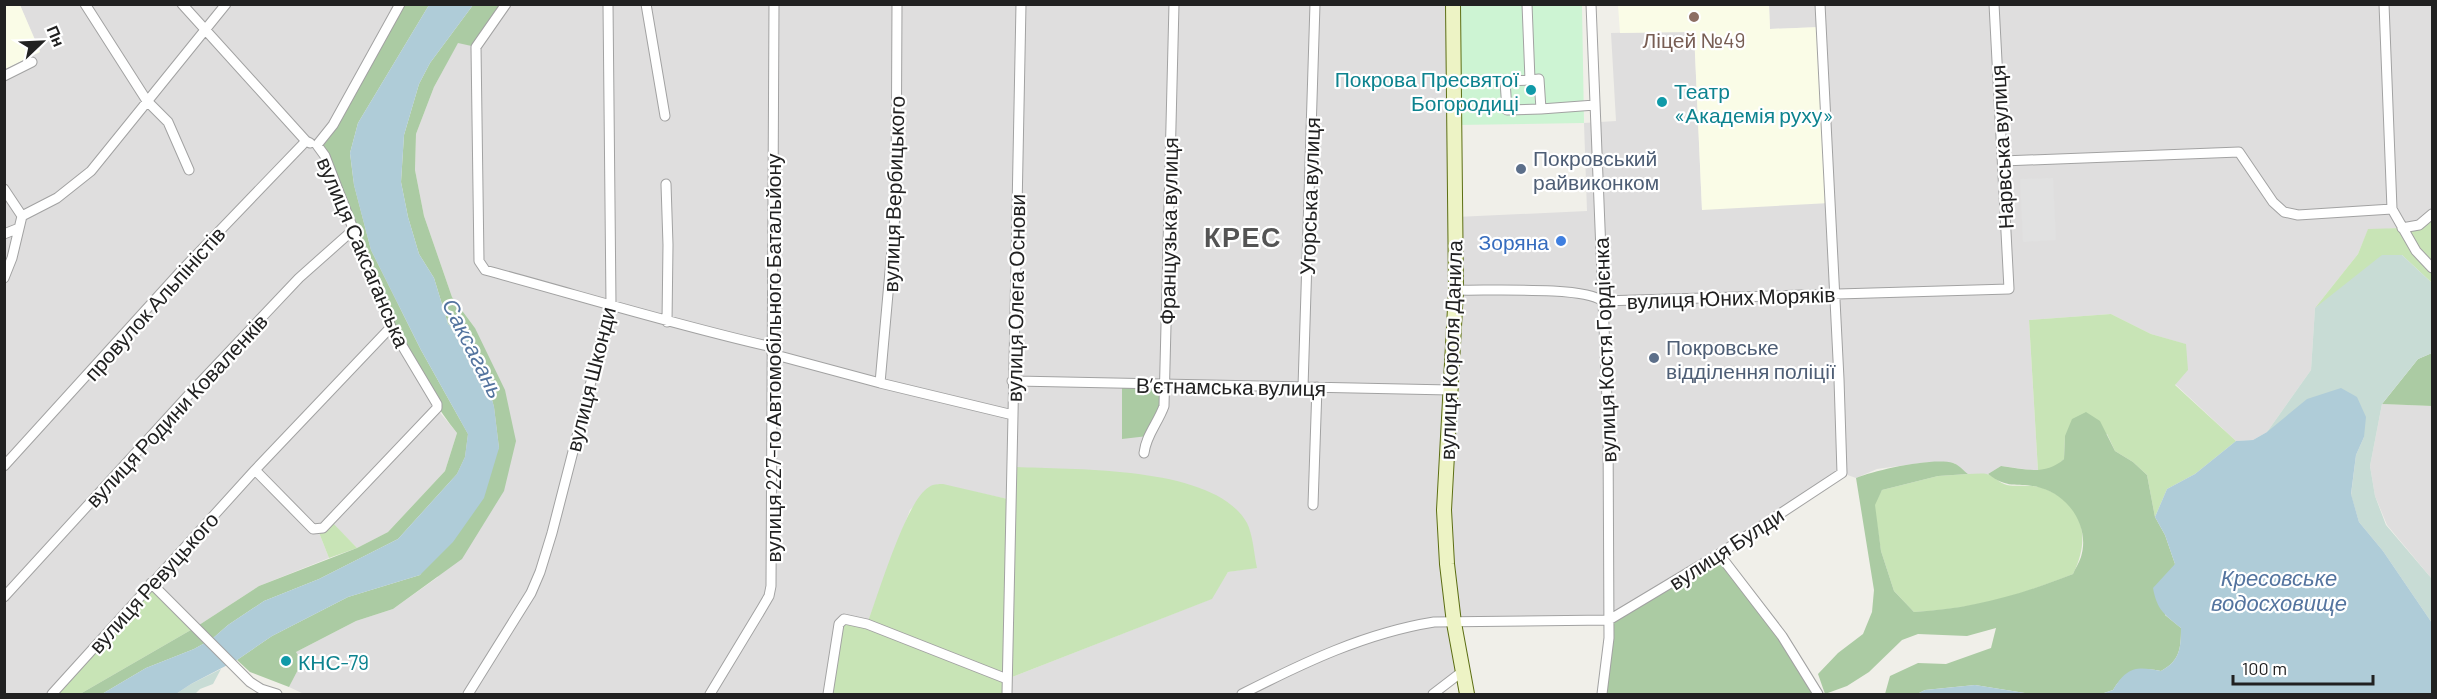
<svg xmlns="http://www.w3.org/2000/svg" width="2437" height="699" font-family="Barlow,sans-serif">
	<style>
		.residential { fill: #dfdede }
		.education { fill: #fafce7 }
		.grass { fill: #c8e4b6 }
		.forest { fill: #abcba3 }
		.wetland { fill: #c8dcd5 }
		.park { fill: #cdf4d3 }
		.parking { fill: #e1e1e1 }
		.water { fill: #afccd8 }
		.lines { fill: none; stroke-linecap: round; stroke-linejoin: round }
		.street-casing { stroke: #a2a2a2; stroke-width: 11 }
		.secondary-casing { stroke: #5c6e13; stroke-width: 16 }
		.street { stroke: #fff; stroke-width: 9 }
		.secondary { stroke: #edf3c5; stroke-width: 14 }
		.education-dot { fill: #8d6e63; stroke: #fff; stroke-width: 2 }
		.culture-dot { fill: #0f9aa8; stroke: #fff; stroke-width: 2 }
		.service-dot { fill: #5c6f8a; stroke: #fff; stroke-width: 2 }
		.shop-dot { fill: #3f7fe0; stroke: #fff; stroke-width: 2 }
		.labels { text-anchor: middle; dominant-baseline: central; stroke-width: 4.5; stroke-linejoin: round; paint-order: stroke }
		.education-label { font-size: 21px; fill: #785e54; stroke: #fff }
		.culture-label { font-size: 21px; fill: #0d838f; stroke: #fff; text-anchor: start }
		.street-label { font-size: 21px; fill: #212121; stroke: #fff }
		.service-label { font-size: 21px; fill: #4e5e75; stroke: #fff; text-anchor: start }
		.shop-label { font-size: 21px; fill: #366cbe; stroke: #fff; text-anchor: end }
		.water-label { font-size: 22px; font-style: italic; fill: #54749f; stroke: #fff }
		.district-label { font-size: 27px; font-weight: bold; letter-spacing: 1.5px; fill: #545454; stroke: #fff }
	</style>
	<rect width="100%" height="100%" fill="#f0efe9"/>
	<!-- residential -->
	<path class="residential" d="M20 5H400L333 125 437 409 457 433 445 471 388 532 357 548 330 521 318 530 329 558 259 586 196 627 52 694H5L4 69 40 51Z
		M506 5H1453L1456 217 1587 211 1584 123 1616 121 1611 33 1694 31 1702 210 1820 27 1770 29 1769 5H2432V214L2402 228 2368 230 2358 254 2315 308 2311 370 2267 432 2253 440 2236 441 2175 384 2185 344 2151 334 2111 314 2029 320 2038 471 2001 466 1988 474H1968L1954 463 1928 462 1877 469 1856 478 1842 473 1609 620 1454 623 1463 671 1433 694H1007V679L1211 599 1228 572 1257 567 1012 500 938 484 910 510 867 624 828 694H304L289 687 301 663 296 652 356 621 393 609 438 577 475 328 452 297 424 216 415 170 416 134 434 87 458 42 476 47Z
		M2382 404 2432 406V579L2387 525 2375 496 2370 466Z"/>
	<!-- education -->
	<path class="education" d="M5 4 20 5 40 52 5 69Z
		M1618 5H1769L1770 29 1821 27 1830 203 1702 210 1694 32 1620 33Z"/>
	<!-- grass -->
	<path class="grass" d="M2432 214V283L2402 255 2315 308 2358 254 2368 229 2402 228Z
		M2111 314 2151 334 2186 344 2188 370 2175 385 2236 441 2195 474 2167 489 2155 517 2147 475 2133 462 2115 451 2107 434 2065 436 2064 459 2054 468 2038 471 2029 320Z
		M1014 467C1073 470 1215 465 1247 523 1253 535 1254 554 1257 568L1228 572 1212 599 1007 679V694H828L839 624H867C878 596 906 500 929 487 933 484 938 484 943 484L1012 500Z
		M1968 474C1974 474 1981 473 1987 474 1994 476 1999 483 2007 485 2018 487 2032 484 2043 488 2084 504 2091 538 2073 574 2019 596 1972 609 1914 612L1894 591 1881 551 1874 505 1882 490 1938 476Z
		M330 520 357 548 329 558 318 530Z
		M151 583 196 627 80 694H52Z"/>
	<!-- forest -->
	<path class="forest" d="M400 5H429L358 123 350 153 354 185 371 250 421 350 468 434 465 457 457 474 398 539 319 579 264 601 228 625 212 639 194 649 146 668 102 694H80L196 627 259 586 357 548 388 532 445 471 457 433C391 349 357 243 317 145Z
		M473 5H506L476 47 458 43 434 87 416 134 415 170 424 216 452 297 475 328 505 390 516 441 504 491 462 559 393 609 356 621 296 652 302 662 289 687 250 672 237 660 272 636 348 597 420 575 499 448 494 407 484 370 470 343 448 324 434 278 419 254 408 217 401 182 404 135 419 84 430 63Z
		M2432 353V406L2382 404 2418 359Z
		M1122 383 1165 384 1164 406 1148 436 1122 439Z
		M2086 412 2100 421 2115 451 2133 462 2147 475 2155 517 2165 535 2175 564 2165 615 2181 628C2181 648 2180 661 2161 671 2140 667 2124 671 2113 690L2101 694H2031L1975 685 1925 690 1917 694H1885L1890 676 1918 663 1946 664 1991 648 1996 628 1967 636 1918 634 1902 640 1869 672 1847 686 1825 694 1818 674 1838 653 1863 634 1872 612 1874 590 1856 478C1875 470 1934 457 1953 463 1958 464 1964 471 1968 474L1938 476 1882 490 1875 505 1881 551 1894 591 1914 612C1971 609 2020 595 2073 574 2075 569 2079 563 2081 557 2090 528 2070 496 2041 488 2019 481 2010 491 1988 474L2001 466C2024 469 2045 476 2064 459L2065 436 2072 419Z
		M1719 554 1782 636 1816 694H1602L1609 620Z"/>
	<!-- wetland -->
	<path class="wetland" d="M2382 255H2402L2432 283V353L2418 359 2382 404 2370 466 2375 496 2386 525 2432 579V623L2383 551 2359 522 2351 495 2356 455 2364 437 2267 432 2311 370 2315 308Z
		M221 669 213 684 200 689 195 694H176L191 684Z"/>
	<!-- park -->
	<path class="park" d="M1453 5H1582L1584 123 1455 125Z"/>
	<!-- parking -->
	<path class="parking" d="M2053 178 2056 240 2023 242 2020 179Z"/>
	<!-- water -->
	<path class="water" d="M429 5H473L430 63 419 84 404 135 401 182 408 217 419 254 434 278 448 324 470 342 484 370 494 407 499 448 484 498 453 542 420 575 348 597 272 636 237 660 191 684 176 694H102L146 668 194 649 212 639 228 625 264 601 319 579 398 539 457 474 465 457 468 434 421 350 371 250 354 185 350 153 358 123Z
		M2341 388 2357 397 2366 417 2364 437 2356 455 2351 494 2359 522 2383 551 2432 623V694H2101L2113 690C2127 667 2136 666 2161 671 2180 661 2181 648 2181 628 2164 614 2157 610 2153 588L2175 564 2165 535 2155 517 2167 489 2195 474 2236 441 2253 440 2267 432 2307 399Z
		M1975 685 2031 694H1917L1925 690Z"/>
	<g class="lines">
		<defs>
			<path id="street" d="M85 4 147 101 168 122 189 170
				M182 4 306 141 310 143
				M506 4 476 47 479 261 485 270C581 296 675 325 772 347
				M646 4 665 116
				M1527 4 1530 80 1539 79 1541 109 1595 105
				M1591 4 1608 425 1609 638 1602 694
				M2384 4 2392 209 2416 251 2432 268
				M4 76 32 62
				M1530 80 1505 81 1507 110 1541 109
				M2003 161 2239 152 2273 202 2284 212 2298 215 2392 209
				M666 184 668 245 667 322
				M4 189 22 216
				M2402 228 2419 225 2432 214
				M4 234 19 228
				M4 278 12 258 22 216 57 198 91 171 226 4
				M1456 290C1484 291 1585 286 1602 301L2009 289 1994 4
				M772 354 880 383 1013 415 1021 4
				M1012 381 1450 390
				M880 383 896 204 897 4
				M1303 387 1315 4
				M1144 453C1146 435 1158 423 1164 406L1174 4
				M4 466 182 270 306 141
				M255 470 313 529 323 528 437 408V404L391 327 325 156 317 145 333 125 400 4
				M1313 505 1317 387
				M1719 554 1782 636 1818 694
				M151 583 250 682 261 689 277 694
				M4 597 195 388 299 278 353 230
				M52 694 255 470 391 327
				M468 694 531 593 540 572 552 533 611 304 608 4
				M710 694 762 608 769 596 771 586 774 4
				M828 694 839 624 844 619 867 624 1007 679
				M1007 694 1013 415
				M1242 694C1303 663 1365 633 1434 622L1609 620 1719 554 1842 473 1839 379 1820 4
				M1433 694 1463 671"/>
			<path id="secondary" d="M1453 4 1456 290 1444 510 1447 564 1454 623 1467 694"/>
		</defs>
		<!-- street casing -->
		<use href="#street" class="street-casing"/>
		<!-- secondary casing -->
		<use href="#secondary" class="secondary-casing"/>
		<!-- street -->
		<use href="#street" class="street"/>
		<!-- secondary -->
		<use href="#secondary" class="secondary"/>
	</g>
	<!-- markers -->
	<circle class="education-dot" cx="1694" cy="17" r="6"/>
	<g class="culture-dot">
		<circle cx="1531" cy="90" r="6"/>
		<circle cx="1662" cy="102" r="6"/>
		<circle cx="286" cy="661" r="6"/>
	</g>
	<g class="service-dot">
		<circle cx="1521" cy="169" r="6"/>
		<circle cx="1654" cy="358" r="6"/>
	</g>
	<circle class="shop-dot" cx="1561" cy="241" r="6"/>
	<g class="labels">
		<!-- education labels -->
		<g class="education-label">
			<text x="1694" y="39">Ліцей №49</text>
		</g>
		<!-- culture labels -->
		<g class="culture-label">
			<text x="1519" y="78" text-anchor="end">Покрова Пресвятої<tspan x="1519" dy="24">Богородиці</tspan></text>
			<text x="1674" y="90">Театр<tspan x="1674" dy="24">«Академія руху»</tspan></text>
			<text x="298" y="661">КНС-79</text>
		</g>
		<!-- street labels -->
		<g class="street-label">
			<text transform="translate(2001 147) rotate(-93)">Нарвська вулиця</text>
			<text transform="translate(893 194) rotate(-88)">вулиця Вербицького</text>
			<text transform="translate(1309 196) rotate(-88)">Угорська вулиця</text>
			<text transform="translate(1168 231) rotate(-89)">Французька вулиця</text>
			<text transform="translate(364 252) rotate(67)">вулиця Саксаганська</text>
			<text transform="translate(1731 297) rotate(-2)">вулиця Юних Моряків</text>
			<text transform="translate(1015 298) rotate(-89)">вулиця Олега Основи</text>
			<text transform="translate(154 303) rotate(-48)">провулок Альпіністів</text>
			<text transform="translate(1450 350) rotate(-88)">вулиця Короля Данила</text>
			<text transform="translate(1604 350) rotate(-92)">вулиця Костя Гордієнка</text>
			<text transform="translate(772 358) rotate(-90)">вулиця 227-го Автомобільного Батальйону</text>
			<text transform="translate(590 379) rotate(-76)">вулиця Шконди</text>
			<text transform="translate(1231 386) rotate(1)">Вʼєтнамська вулиця</text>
			<text transform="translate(176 410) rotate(-47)">вулиця Родини Коваленків</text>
			<text transform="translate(1726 548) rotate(-33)">вулиця Булди</text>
			<text transform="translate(153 582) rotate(-48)">вулиця Ревуцького</text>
		</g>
		<!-- service labels -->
		<g class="service-label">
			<text x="1533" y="157">Покровський<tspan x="1533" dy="24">райвиконком</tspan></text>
			<text x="1666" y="346">Покровське<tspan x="1666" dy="24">відділення поліції</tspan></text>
		</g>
		<!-- shop labels -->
		<g class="shop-label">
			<text x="1549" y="241">Зоряна</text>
		</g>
		<!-- water labels -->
		<g class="water-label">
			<text transform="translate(474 348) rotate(63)">Саксагань</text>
			<text x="2279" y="577">Кресовське<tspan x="2279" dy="25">водосховище</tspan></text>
		</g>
		<!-- district labels -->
		<g class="district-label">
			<text x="1243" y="236">КРЕС</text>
		</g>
	</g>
	<!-- border -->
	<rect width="2437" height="699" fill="none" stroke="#212121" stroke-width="12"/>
	<!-- north arrow -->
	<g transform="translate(42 42) rotate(67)" stroke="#ffffff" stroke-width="4.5" paint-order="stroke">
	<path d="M0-4.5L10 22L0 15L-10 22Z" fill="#212121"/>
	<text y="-9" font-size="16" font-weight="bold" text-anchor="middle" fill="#212121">Пн</text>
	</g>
	<!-- scale -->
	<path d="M2233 675v9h140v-9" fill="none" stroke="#212121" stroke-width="3"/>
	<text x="2242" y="675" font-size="18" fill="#212121" stroke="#ffffff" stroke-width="4.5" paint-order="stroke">100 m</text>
</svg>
